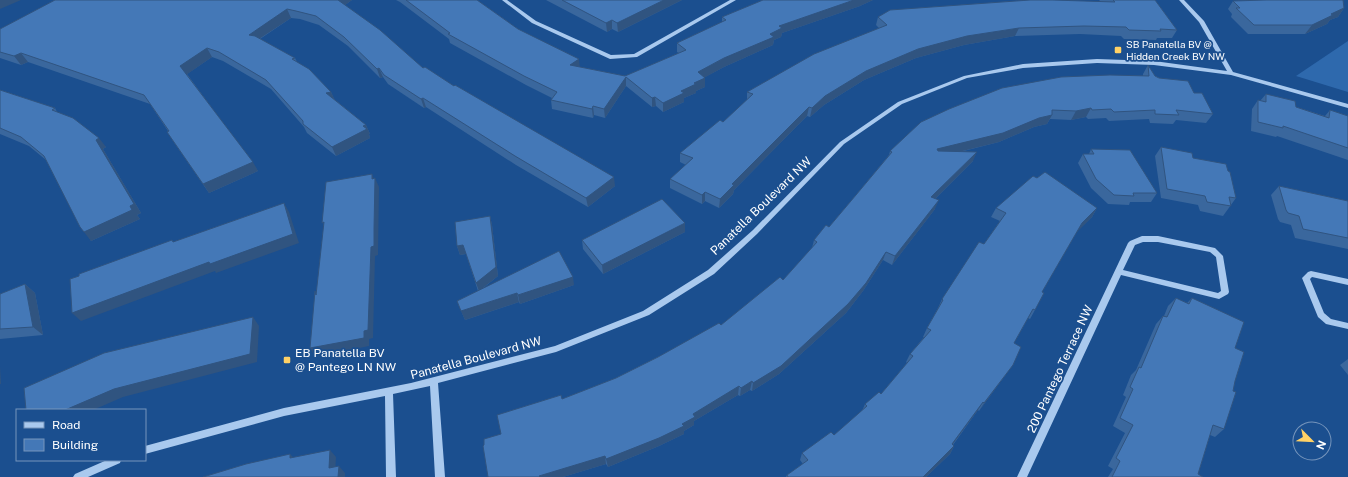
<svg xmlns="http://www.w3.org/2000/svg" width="1348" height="477" font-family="'Public Sans',sans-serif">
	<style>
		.green { fill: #2e69ad }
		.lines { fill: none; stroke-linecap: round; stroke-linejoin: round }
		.minor { fill: #a9c9ee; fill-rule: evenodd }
		.wall { fill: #3a679d }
		.shaded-wall { fill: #305480 }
		.building { fill: #4478b7; stroke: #305480 }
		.poi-dot { fill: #ffd166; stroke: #1b4f8f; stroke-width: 1.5 }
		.labels { text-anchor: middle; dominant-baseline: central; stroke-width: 3.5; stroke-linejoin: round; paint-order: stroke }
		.far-poi-label { font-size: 10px; fill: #fff; stroke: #1b4f8f; text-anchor: start }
		.street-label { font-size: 12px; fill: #fff; stroke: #1b4f8f }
		.poi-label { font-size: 12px; fill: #fff; stroke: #1b4f8f; text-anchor: start }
	</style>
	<rect width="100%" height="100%" fill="#1b4f8f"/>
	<!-- green -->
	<path class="green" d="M1348 41V92L1296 76Z"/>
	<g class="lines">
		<!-- minor -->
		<path class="minor" d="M502 0H507L536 21 611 55 634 54 730 0H736L637 57 610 59 532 23Z
			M1179 0H1184L1204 21 1233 72 1348 104V108L1231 75 1154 65 1097 63 1023 68 967 78 902 104 844 144 757 234 714 274 649 315 556 352 438 383 445 477H435L430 386 393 394 396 477H386L385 396 284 416 145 454V446L284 408 411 383 555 346 643 311 708 270 753 230 840 142 898 102 964 76 1023 64 1097 59 1154 61 1227 71 1199 22Z
			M1142 236H1158L1215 248 1223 256 1229 292 1228 294 1219 299 1121 275 1027 477H1017L1128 243 1130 241ZM1143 242H1158L1210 252 1216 257 1221 291 1218 293 1123 270 1135 245Z
			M1311 271 1348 279V285L1312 277 1310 279 1324 313 1331 319 1348 323V329L1326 324 1318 317 1302 278 1308 272Z
			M107 460H121L120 463 88 477H73L75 474Z"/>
	</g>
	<!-- wall -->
	<path class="wall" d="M55 0H352L345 5 423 68 615 186 588 207 516 165 426 107 424 108 388 84 383 77 380 78 348 46 319 25 300 19 291 18 260 39 295 58 297 62 331 92 334 99 366 125 370 134H369L370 138 336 156 307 133 304 127 271 89 223 61 212 57 187 74 258 171 209 193 173 141 168 131 150 104 28 62 21 65 0 58V29Z
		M396 0H477L518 29 580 67 625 76 679 53 677 52V43L722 22V17L763 0H873L860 6 782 33 781 37 774 40 773 45 724 67 705 77V87L696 91V93L684 98V102L663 112 656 106 652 107 626 86 605 118 594 115 593 118 552 109 551 100 552 98 526 85 450 43 449 39 400 2Z
		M546 0H682L618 32 612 29 607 32Z
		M1099 0H1155L1177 30 1172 38H1157L1156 40 1124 39 1121 36 1080 34 1015 36 964 45 916 58 864 80 824 105 810 117 807 116 734 190 733 194 719 208 705 201 702 204 670 188V179L686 165 680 162V153L723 122 747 100V92L879 28 876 25 878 17 1101 2Z
		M1266 0 1344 8 1338 17 1330 20 1327 24 1305 34H1248L1231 17 1232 14 1228 9 1233 1Z
		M1148 65 1155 76 1194 93 1213 114 1206 123 1176 120 1173 124 1150 123 1149 119 1109 121 1106 118 1088 119 1086 117 1071 120 1050 119 1047 124 1034 127 999 142 960 152 973 161 935 199V209L892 265 883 260 863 291 846 313 779 374 752 391 750 390 740 396 738 395 694 421V425L684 431V434L659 446 608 467 606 464 563 477H488L501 434 562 399 616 378 721 325 783 280 812 248 814 240 829 227 856 195 889 155 890 151 1143 76V74Z
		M0 90 55 108 57 112 106 147 103 149 141 213 137 215 140 219 91 241 46 160 29 146 0 134Z
		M1266 94 1296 107 1325 116 1330 110 1348 116V160L1277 136 1276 137 1251 131 1252 109 1258 100 1260 101Z
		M1161 147 1193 158 1228 171 1236 198 1223 216 1200 211 1198 205 1161 198 1155 156Z
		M1091 149 1157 193 1151 202H1130L1129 205 1108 204 1091 188 1078 163 1083 154H1089Z
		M1279 186 1348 201V249L1295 238 1291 225 1280 222 1278 219 1271 195Z
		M996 208H1097L1092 217 1077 231 1042 292 1035 310 1030 319 1028 318 1014 343 1007 373 979 411 978 410 953 445 954 446 950 454 926 477H786L787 475 803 464 800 460 802 453 834 435 862 411 865 404 881 394 907 363 906 362 910 354 924 337H923L927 328 938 308 942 299 984 244 1000 221 991 217Z
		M490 216 492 225 498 276 482 289 574 285 520 304 519 302 465 320 457 301 478 291 466 254 460 255 457 246Z
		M685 223V232L603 274 583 249 582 240Z
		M25 284 35 293 43 335 0 339V294Z
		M1176 298 1187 303 1192 298 1235 348V381L1224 429 1215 437 1210 435 1198 474 1203 477H1108L1113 469 1108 466 1125 433 1113 426 1126 397 1123 395 1131 375 1136 370 1156 324 1163 316H1164L1168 306Z
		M1348 359V375L1340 365Z"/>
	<!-- shaded-wall -->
	<path class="shaded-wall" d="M0 0H21L0 9Z
		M338 0H352L341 8Z
		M664 0H682L618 32 617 23Z
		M854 0H873L860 6 782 33 781 37 774 40 773 45 724 67 700 80 705 78V87L696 91V93L684 98V102L663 112V103L694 83 698 72 770 34 779 26Z
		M1344 8 1338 17 1330 20 1327 24 1305 34 1312 25 1331 14Z
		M287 9 291 18 253 43 249 35Z
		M612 20V29L607 32 606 23Z
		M1019 28 1015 36 964 45 916 58 864 80 824 105 810 117 812 108 825 96 866 71 918 49 967 36Z
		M207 48 212 57 186 75 180 66Z
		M21 53 28 62 21 65 14 56Z
		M579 59 580 68 570 65Z
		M379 68 383 77 380 78 377 69Z
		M626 77V86L605 118 604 109Z
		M331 92 335 100 326 93Z
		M655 97 656 106 652 107V98Z
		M423 98 426 107 424 108 421 99Z
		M593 106 594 115 593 118 592 109Z
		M809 107 807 116 734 190 733 194 719 208 720 199 732 184Z
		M1091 108 1086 117 1071 120 1076 111Z
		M1052 115 1047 124 1034 127 999 142 934 158 937 149 1039 118Z
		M366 125 370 134H369L370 138 336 156 332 147Z
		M99 138 106 147 103 149 141 213 137 215 140 219 91 241 84 232 96 140Z
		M977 152 973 161 928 206 931 197Z
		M253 162 258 171 209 193 203 184Z
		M372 174 375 182V178L379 187 378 255 375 256 373 338 369 339V346L315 357 310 348 372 179Z
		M614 177 615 186 588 207 586 198Z
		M705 192V201L702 204V195Z
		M939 200 935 209 892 265 895 256Z
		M284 203 289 212 299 243 216 273 215 271 81 321 72 313Z
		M1097 208 1092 217 1077 232 1082 223Z
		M490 216 492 225 498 276 479 291 476 283Z
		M685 223V232L603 274 602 265Z
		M463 245 466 254 460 255 457 246Z
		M886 252 883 260 863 291 846 313 779 374 752 391 753 383Z
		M573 277 574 285 520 304 518 295Z
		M25 284 35 293 43 335 33 327Z
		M517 293 519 302 465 320 461 311Z
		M253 317 259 326 257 362 123 397 93 410H65Z
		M1013 365 1007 373 979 411 984 403Z
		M0 366 1 384H0Z
		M752 381 750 390 740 396 741 388Z
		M739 386 738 395 694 421V425L684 431V434L659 446 608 467 606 459 682 424 693 414Z
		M983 402 978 410 947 452 952 444Z
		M954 446 950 454 926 477H923Z
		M330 450 336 457 335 475 329 468Z
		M290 454 297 461 290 458Z
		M605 456 606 464 563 477H540L539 476Z
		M339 466 345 473V477H338Z"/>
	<!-- building -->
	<path class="building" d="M55 0H338L380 30 423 68 425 67 454 86 455 85 614 177 586 198 515 156 423 98 421 99 384 75 379 68 377 69 344 37 316 16 296 11 287 9 249 35 255 36 295 58 292 59 309 69 331 92 326 93 366 125 363 126 367 129 332 147 303 124V121L266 80 219 52 207 48 180 66 253 162 203 184 167 132 169 131 144 95 21 53 14 56 0 52V29Z
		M406 0H477L518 29 579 59 570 65 625 76 686 50 677 43 726 20 722 17 763 0H854L779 26 782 28 770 34 774 37 724 58 698 72 705 78 694 83 696 84 681 91 684 93 663 103 655 97 652 98 626 77 604 109 593 106 592 109 551 100 557 92 524 76 448 34 450 33Z
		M562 0H664L617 23 612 20 606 23Z
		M1030 0H1053L1115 2 1113 0H1155L1177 30 1160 29 1161 31 1129 30 1126 27 1084 26 1019 28 967 36 918 49 866 71 825 96 812 108 809 107 732 184 734 185 720 199 705 192 702 195 670 179 693 158 680 153 720 120 723 122 753 94 747 92 814 54 887 25 878 17 890 10Z
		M1266 0H1343L1344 8 1331 14 1333 15 1312 25H1254L1236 8H1240L1233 1Z
		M1148 65 1155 76 1159 78 1188 81 1194 93H1202L1213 114 1176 110 1179 115 1155 114V110L1114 112 1111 109 1092 110 1091 108 1076 111 1052 110V115L1039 118 1003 133 937 149 938 151 977 152 931 197 939 200 895 256 886 252 866 283 848 304 781 366 753 383 752 381 741 388 739 386 693 414 695 417 682 424 684 426 659 438 606 459 605 456 539 476 540 477H488L483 446 484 445V439L501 434 497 415 561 395 562 399 616 378 658 357 719 323 721 325 780 277 783 280 817 242 814 240 826 225 829 227 856 195 892 152 890 151 921 122 949 109 1002 88 1061 77 1110 75 1149 76Z
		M0 90 55 108 52 110 73 118 99 138 96 140 134 204 130 206 132 210 84 232 80 227 44 156 21 137 0 128Z
		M1266 94 1295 101 1296 107 1329 118 1330 110 1348 116V148L1283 126V128L1258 122V100L1266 102Z
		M1161 147 1192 153 1193 158 1226 164 1228 171 1230 172 1236 198 1229 197 1231 206 1207 202 1205 196 1167 189Z
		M1091 149 1130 150 1157 193H1133L1134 196 1114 195 1096 179 1083 154H1094Z
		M1045 172 1097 208 1082 223 1042 292 1044 293 1035 310 1033 309 1014 343 1021 347 1013 365 984 403 983 402 952 444 954 446 923 477H788L787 475 808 460 802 453 831 432 834 435 867 406 865 404 879 392 881 394 913 356 910 354 931 330 927 328 943 300 942 299 979 242 984 244 1006 213 996 208 1033 176 1037 178Z
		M372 174V179L375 178 374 229V246L371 247 368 330 364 331V338L310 348 315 291 316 295 324 222 322 223 326 182Z
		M1279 186 1348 201V238L1303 229 1299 216 1288 213 1286 210Z
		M662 199 685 223 602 265 582 240Z
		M284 203 293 234 210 264 209 262 72 313 70 279 79 276V274L172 240 173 242Z
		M490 216 496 267 476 283 463 245 457 246 455 222Z
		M559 251 573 277 518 295 517 293 461 311 457 301Z
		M25 284 33 327 0 329V294Z
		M1176 298 1189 304 1192 298 1244 322 1235 348 1244 352 1235 381 1233 391 1236 392 1224 429 1213 425 1198 474 1203 477H1112L1120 461 1116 458 1133 425 1120 418 1133 389 1130 387 1139 367 1141 368 1163 316 1167 317Z
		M253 317 250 354 114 389 65 410H26L24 388 104 353Z
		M330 450 329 468 339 466 338 477H203L246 464 290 454V458Z"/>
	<!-- markers -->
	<g class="poi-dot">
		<rect x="1114" y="46" width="8" height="8" rx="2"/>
		<rect x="283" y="356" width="8" height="8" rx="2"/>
	</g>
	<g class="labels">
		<!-- far-poi labels -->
		<g class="far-poi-label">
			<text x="1126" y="44">SB Panatella BV @<tspan x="1126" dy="12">Hidden Creek BV NW</tspan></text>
		</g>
		<!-- street labels -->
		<g class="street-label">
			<text transform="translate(761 206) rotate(-44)">Panatella Boulevard NW</text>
			<text transform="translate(476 358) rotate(-15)">Panatella Boulevard NW</text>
			<text transform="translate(1060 369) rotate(-65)">200 Pantego Terrace NW</text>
		</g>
		<!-- poi labels -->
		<g class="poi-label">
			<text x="295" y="353">EB Panatella BV<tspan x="295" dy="14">@ Pantego LN NW</tspan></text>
		</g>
	</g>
	<!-- legend -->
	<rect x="16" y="409" width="130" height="52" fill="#1b4f8f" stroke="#7695bc"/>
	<rect x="24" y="422" width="20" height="6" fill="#a9c9ee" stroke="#7695bc"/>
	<text x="52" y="429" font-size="12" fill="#ffffff">Road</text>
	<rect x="24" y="439" width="20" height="12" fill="#4478b7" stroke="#7695bc"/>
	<text x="52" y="449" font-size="12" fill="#ffffff">Building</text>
	<!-- north arrow -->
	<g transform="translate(1312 441) rotate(114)"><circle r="19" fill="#1b4f8f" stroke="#7695bc"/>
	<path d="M0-3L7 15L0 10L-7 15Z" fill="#ffd166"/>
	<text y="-6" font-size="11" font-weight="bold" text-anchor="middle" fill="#ffffff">N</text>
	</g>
</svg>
